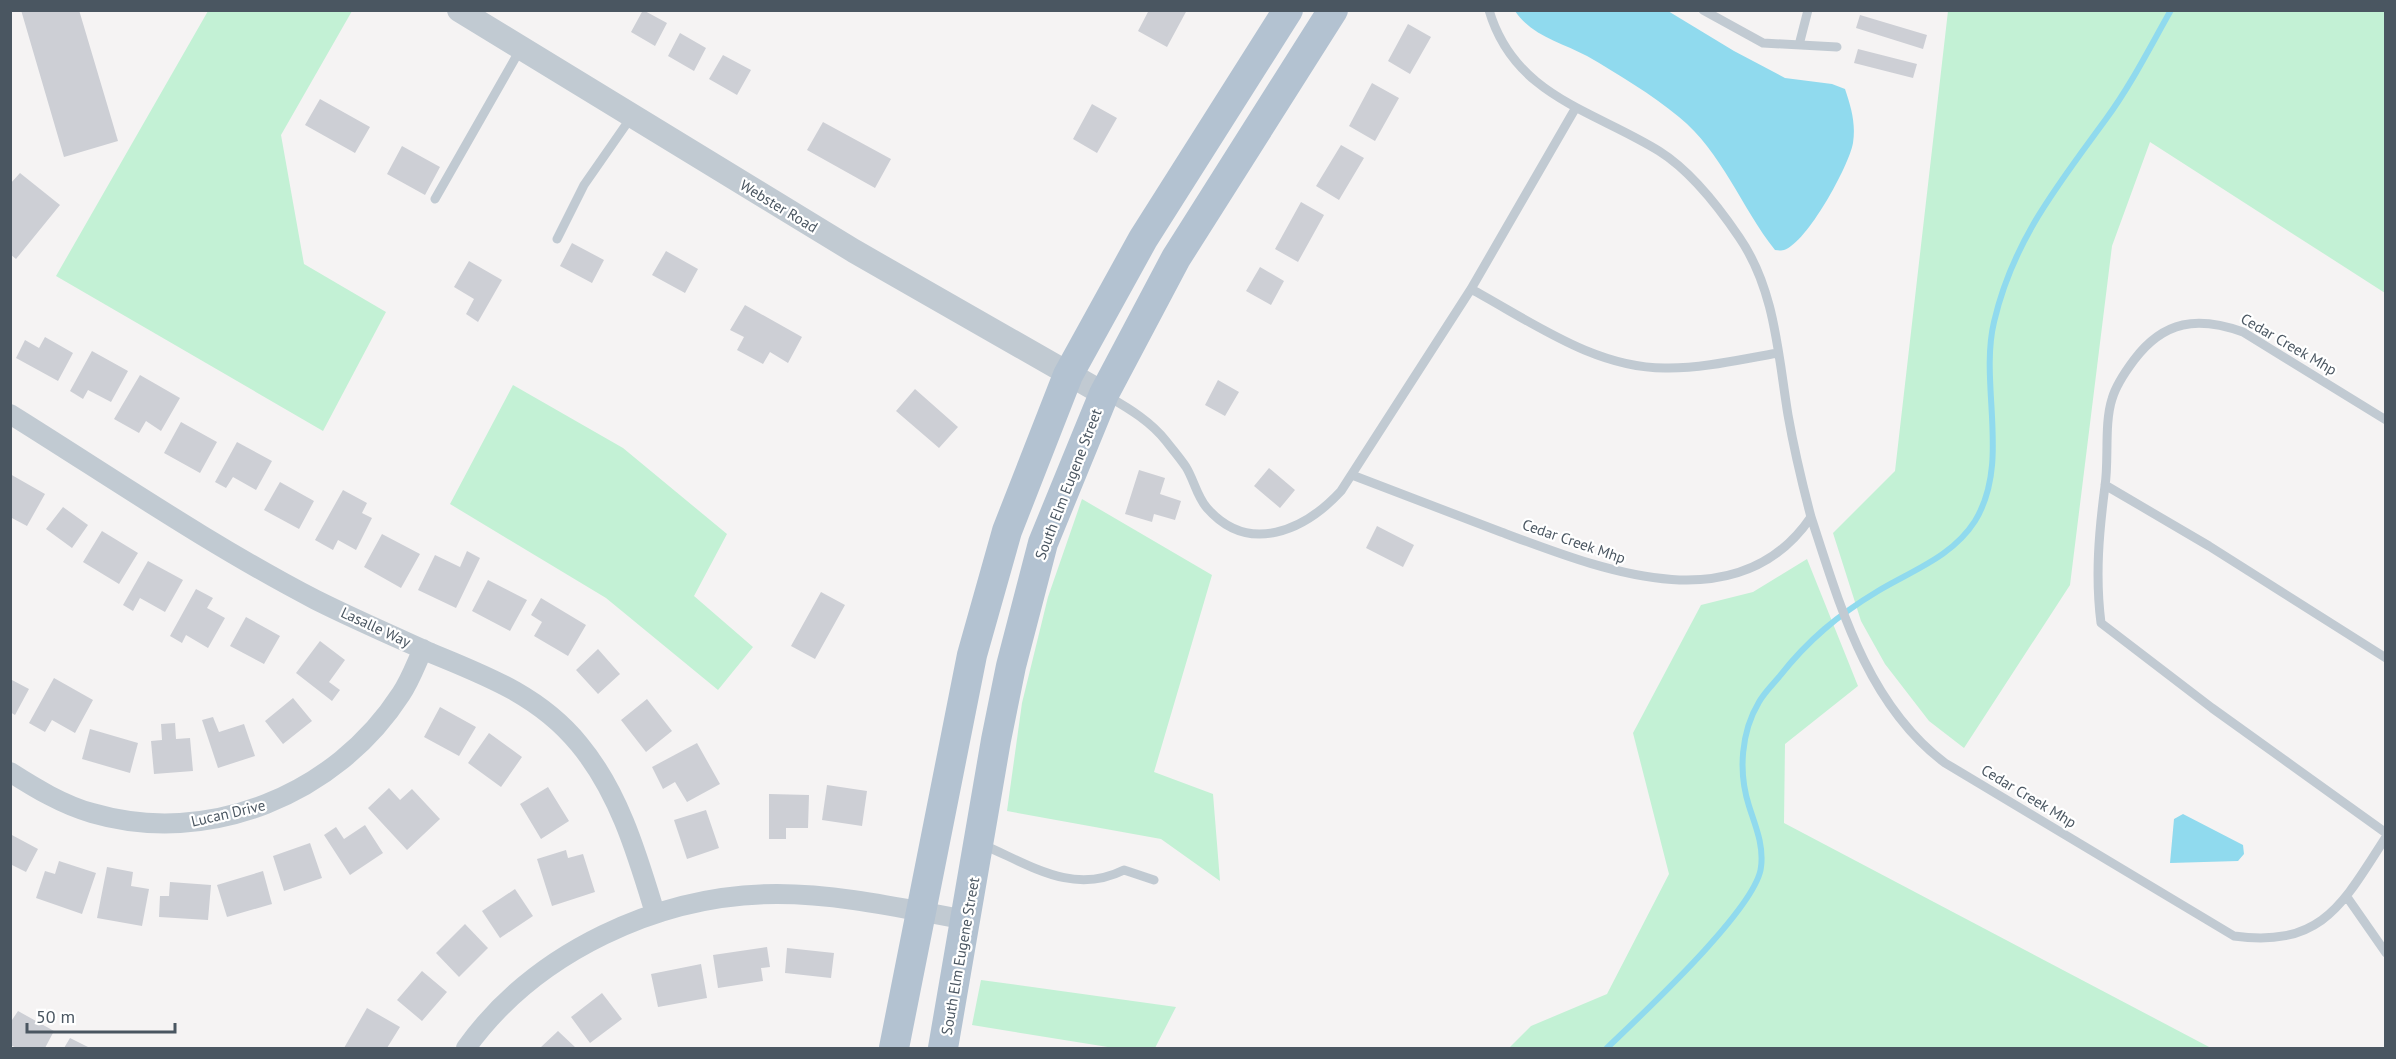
<svg xmlns="http://www.w3.org/2000/svg" width="2396" height="1059" font-family="'PT Sans',sans-serif">
	<style>
		.green { fill: #c3f1d5 }
		.water { fill: #90daee }
		.lines { fill: none; stroke-linecap: round; stroke-linejoin: round }
		.stream { stroke: #90daee; stroke-width: 6 }
		.building { fill: #cdcfd5 }
		.service { stroke: #c1cad2; stroke-width: 9 }
		.minor { stroke: #c1cad2; stroke-width: 20 }
		.tertiary { stroke: #c1cad2; stroke-width: 24 }
		.primary { stroke: #b3c2d1; stroke-width: 30 }
		.labels { text-anchor: middle; dominant-baseline: central; stroke-width: 4.5; stroke-linejoin: round; paint-order: stroke }
		.street-label { font-size: 15px; fill: #4a5661; stroke: #fff }
	</style>
	<rect width="100%" height="100%" fill="#f5f3f3"/>
	<!-- green -->
	<path class="green" d="M208 11H352L281 135 304 264 386 312 323 431 56 276Z
		M1948 11H2386L2385 293 2150 142 2112 246 2070 585 1964 748 1929 721 1885 664 1861 621 1833 533 1895 471Z
		M513 385 623 448 727 534 694 596 753 647 718 690 606 598 450 504Z
		M1082 499 1212 575 1154 772 1213 794 1220 881 1161 839 1007 811 1022 703 1048 597Z
		M1807 559 1858 686 1785 744 1784 823 2211 1048H1509L1531 1026 1607 994 1669 874 1633 733 1701 605 1753 592Z
		M981 980 1176 1007 1155 1048H1114L972 1025Z"/>
	<!-- water -->
	<path class="water" d="M1515 11H1668L1734 51 1785 78 1832 84 1845 89C1851 107 1856 123 1853 143 1849 166 1807 243 1784 250 1781 251 1778 250 1775 250 1741 207 1722 152 1679 117 1651 94 1618 74 1587 56 1561 42 1532 36 1515 11Z
		M2183 814 2243 845 2244 854 2238 861 2170 863 2174 819Z"/>
	<g class="lines">
		<!-- stream -->
		<path class="stream" d="M1607 1048C1640 1016 1757 908 1761 867 1764 845 1755 825 1749 806 1738 772 1741 732 1759 702 1764 693 1772 685 1779 677 1808 640 1838 615 1878 591 1913 570 1952 557 1975 521 2011 462 1979 385 1994 322 2013 240 2058 185 2106 119 2131 85 2150 47 2171 10"/>
	</g>
	<!-- building -->
	<path class="building" d="M21 10H79L118 141 64 157Z
		M643 10 667 23 655 46 631 32Z
		M1149 10H1187L1167 47 1138 31Z
		M1860 15 1927 35 1923 49 1856 28Z
		M1408 24 1431 37 1410 74 1388 61Z
		M680 33 706 48 694 71 668 56Z
		M1858 49 1917 64 1913 78 1854 63Z
		M723 55 751 70 737 95 709 79Z
		M1372 83 1399 98 1375 141 1349 126Z
		M320 99 370 127 355 153 305 125Z
		M1092 104 1117 118 1097 153 1073 139Z
		M823 122 891 159 875 188 807 150Z
		M1341 145 1364 158 1339 200 1316 186Z
		M402 146 440 167 425 195 387 174Z
		M20 173 60 205 16 259 10 254V184Z
		M1301 202 1324 215 1298 262 1275 249Z
		M572 243 604 260 592 283 560 266Z
		M666 251 698 269 685 293 652 275Z
		M469 261 502 280 478 322 466 314 474 299 454 287Z
		M1260 267 1284 281 1271 305 1246 291Z
		M745 305 802 337 788 363 770 352 763 364 737 350 744 337 730 330Z
		M45 337 73 353 58 381 16 358 25 340 39 348Z
		M92 351 128 371 111 402 88 390 83 399 70 391Z
		M140 375 180 398 161 431 146 421 139 433 114 419Z
		M1218 380 1239 392 1225 416 1205 405Z
		M915 389 958 427 939 448 896 411Z
		M181 422 217 442 200 473 164 453Z
		M237 442 272 461 256 490 233 477 226 488 215 482Z
		M1269 468 1295 490 1280 508 1254 486Z
		M1139 470 1165 478 1160 494 1181 501 1175 520 1154 514 1152 522 1125 514Z
		M10 474 45 494 27 526 10 517Z
		M280 482 314 501 299 529 264 510Z
		M343 490 367 503 362 513 372 518 356 550 338 540 333 550 315 540Z
		M63 507 88 525 72 548 46 529Z
		M1377 526 1414 545 1403 567 1366 548Z
		M102 531 138 553 119 584 83 562Z
		M382 534 420 554 401 588 364 567Z
		M467 551 480 558 456 608 418 590 435 555 460 567Z
		M148 561 183 580 165 612 140 598 133 611 123 605Z
		M488 580 527 600 510 631 472 611Z
		M196 589 213 598 207 608 225 618 208 648 186 635 182 643 170 636Z
		M821 592 845 605 815 659 791 646Z
		M541 598 586 625 568 656 534 636 542 622 531 615Z
		M246 617 280 636 264 664 230 646Z
		M320 641 345 660 329 682 340 690 332 701 296 673Z
		M598 649 620 674 598 694 576 670Z
		M54 678 93 700 75 733 52 720 45 732 29 723Z
		M10 679 29 689 15 715 10 712Z
		M293 698 312 721 283 744 265 721Z
		M647 699 672 731 646 752 621 720Z
		M440 707 476 727 459 756 424 737Z
		M213 717 219 732 244 724 255 756 218 768 202 720Z
		M175 723 176 739 190 738 193 771 154 774 151 741 162 740 161 724Z
		M90 729 138 743 130 773 82 759Z
		M489 733 522 757 501 787 468 763Z
		M697 743 720 784 687 802 675 782 663 789 652 767Z
		M827 785 867 791 862 826 822 820Z
		M548 787 569 821 541 839 520 804Z
		M389 788 400 800 412 789 440 819 407 850 368 808Z
		M769 794 809 795 808 828H786V839H769Z
		M706 810 719 848 687 859 674 820Z
		M365 825 383 853 350 875 324 835 336 827 344 839Z
		M10 834 38 849 26 872 10 864Z
		M310 843 322 878 284 891 273 856Z
		M566 850 568 858 583 854 595 892 552 906 537 859Z
		M59 861 96 873 82 914 36 898 45 871 55 874Z
		M107 867 133 872 131 886 149 889 142 926 97 918Z
		M263 871 272 904 227 917 217 885Z
		M170 882 211 885 208 920 159 917 160 896H169Z
		M515 889 533 916 500 938 482 911Z
		M465 924 488 948 459 977 436 953Z
		M767 947 770 967 761 968 763 981 718 988 713 955Z
		M787 948 834 953 831 978 785 973Z
		M701 964 707 998 658 1007 651 974Z
		M422 971 447 992 422 1021 397 1000Z
		M602 993 622 1019 590 1043 571 1017Z
		M367 1008 400 1027 387 1048H344Z
		M18 1011 54 1031 45 1048H17L10 1045V1023Z
		M558 1031 576 1048H540Z
		M70 1038 90 1048H64Z"/>
	<g class="lines">
		<!-- service -->
		<path class="service" d="M1703 10 1763 43 1837 47
			M1799 45 1808 10
			M435 199 521 48
			M557 239 584 185 632 116
			M1471 289C1532 322 1597 370 1669 368 1705 368 1742 359 1778 353
			M1109 397C1130 409 1151 422 1166 441 1173 450 1180 458 1186 467 1194 480 1197 497 1207 508 1249 556 1305 530 1341 491L1471 289 1575 109
			M2386 420 2243 332C2198 316 2164 320 2134 360 2125 372 2116 385 2112 399 2104 424 2109 460 2105 486 2099 532 2095 576 2101 623L2212 708 2386 833
			M1352 475C1402 494 1452 513 1501 532 1598 568 1737 626 1811 517 1802 483 1794 449 1788 415 1778 354 1775 289 1739 237 1718 206 1691 171 1659 151 1593 110 1514 96 1489 10
			M2105 485 2209 546 2386 658
			M1811 517C1840 606 1867 704 1945 763L2234 936C2323 948 2343 903 2386 837
			M981 844C1029 864 1072 896 1124 870L1154 880
			M2347 897 2386 953"/>
		<!-- minor -->
		<path class="minor" d="M10 414C111 477 210 545 316 600 354 619 393 636 431 653 487 676 540 696 579 744 619 792 637 854 655 913
			M10 772C35 788 63 805 92 813 208 847 336 795 401 694 410 681 416 664 423 649
			M466 1048C535 952 659 894 777 894 841 894 905 909 967 920"/>
		<!-- tertiary -->
		<path class="tertiary" d="M459 10 854 251 1104 394"/>
		<!-- primary -->
		<path class="primary" d="M894 1048 972 655 1007 531 1068 375 1143 239 1288 10
			M943 1048 996 740 1011 666 1043 543 1104 394 1176 258 1333 10"/>
	</g>
	<g class="labels">
		<!-- street labels -->
		<g class="street-label">
			<text transform="translate(779 206) rotate(31)">Webster Road</text>
			<text transform="translate(2289 344) rotate(30)">Cedar Creek Mhp</text>
			<text transform="translate(1068 484) rotate(-69)">South Elm Eugene Street</text>
			<text transform="translate(1574 541) rotate(19)">Cedar Creek Mhp</text>
			<text transform="translate(376 627) rotate(25)">Lasalle Way</text>
			<text transform="translate(2029 796) rotate(31)">Cedar Creek Mhp</text>
			<text transform="translate(228 813) rotate(-13)">Lucan Drive</text>
			<text transform="translate(960 956) rotate(-80)">South Elm Eugene Street</text>
		</g>
	</g>
	<!-- border -->
	<rect width="2396" height="1059" fill="none" stroke="#4a5661" stroke-width="24"/>
	<!-- scale -->
	<path d="M27 1023v9h148v-9" fill="none" stroke="#4a5661" stroke-width="3"/>
	<text x="36" y="1023" font-size="18" fill="#4a5661" stroke="#ffffff" stroke-width="4.5" paint-order="stroke">50 m</text>
</svg>
